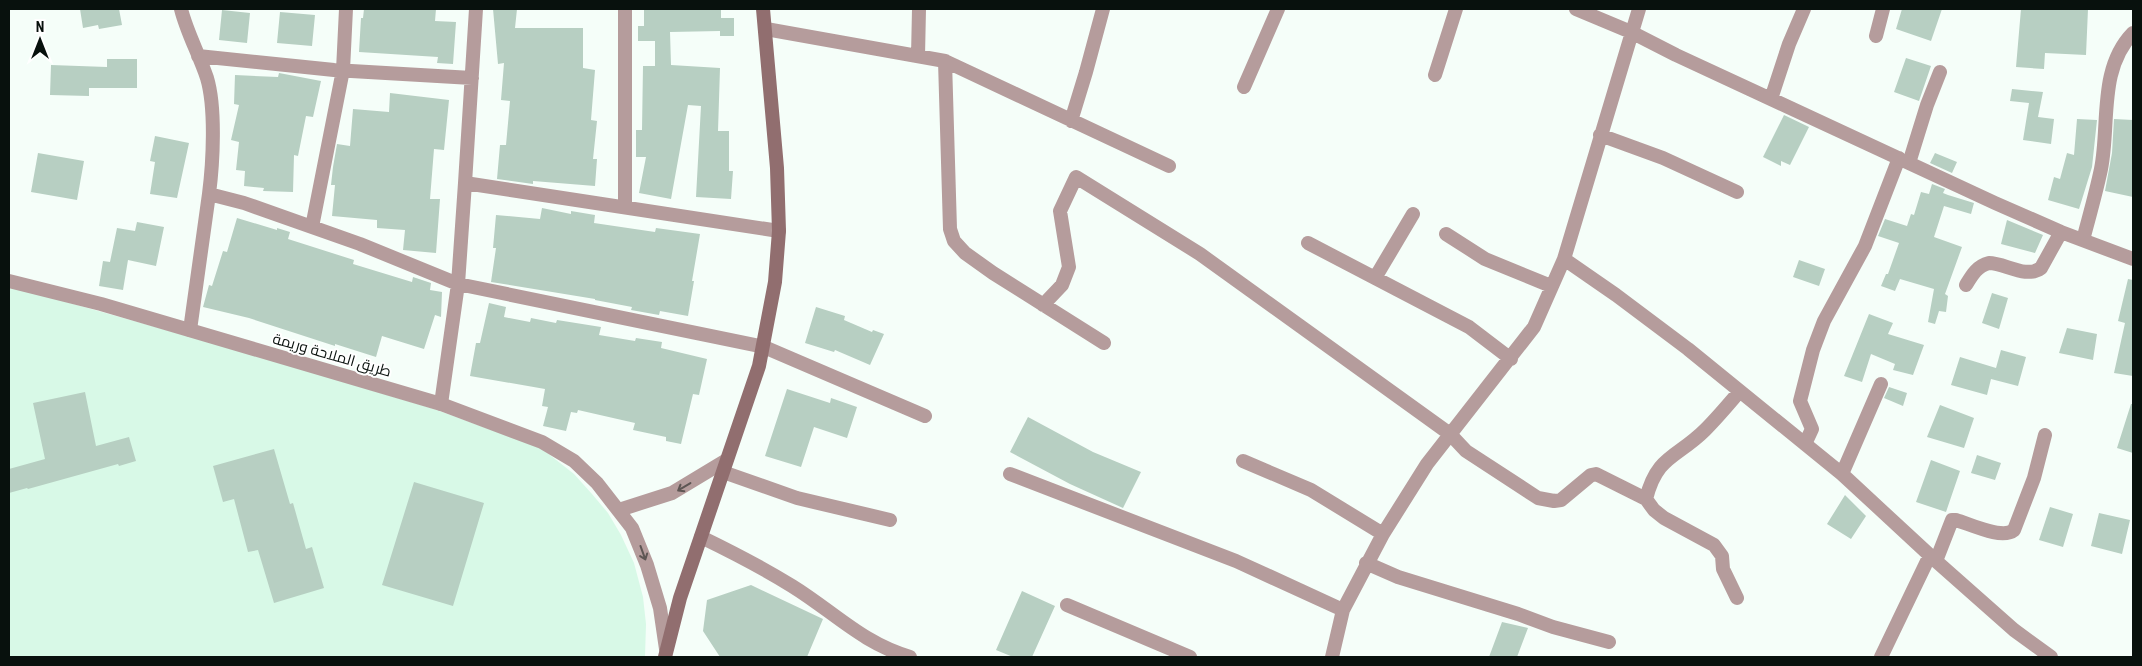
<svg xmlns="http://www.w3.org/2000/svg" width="2142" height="666" font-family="'Roboto Condensed',Cairo,sans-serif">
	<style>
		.built { fill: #d8f9e7 }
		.building { fill: #b7cfc2 }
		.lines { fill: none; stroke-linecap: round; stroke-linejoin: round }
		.minor { stroke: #b59c9c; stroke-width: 14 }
		.tertiary { stroke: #b59c9c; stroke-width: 14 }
		.secondary { stroke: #916e6f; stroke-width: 14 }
		.oneway { stroke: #5e5654 }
		.labels { text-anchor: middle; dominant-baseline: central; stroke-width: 4; stroke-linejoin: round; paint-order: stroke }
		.street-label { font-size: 15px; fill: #08110d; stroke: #fff }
	</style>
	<rect width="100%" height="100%" fill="#f5fef9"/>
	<!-- built -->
	<path class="built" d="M9 286 234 349 434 409 541 448 574 474 592 494 608 513 621 535 634 563 643 597 646 624 645 657H9Z"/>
	<!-- building -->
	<path class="building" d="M80 9H119L122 25 99 29 98 25 83 28Z
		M364 9H436L435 21 456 22 453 64 437 63 438 57 359 52 361 18H363Z
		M493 9H517L515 28H583V68L595 70 591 120 597 121 593 159H597L595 186 533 181V184L497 179 500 145H506L510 101 501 100 504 63 498 64Z
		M644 9H721V18H734V36H720V31L670 32 671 65 720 68 718 131H729V171H733L731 199 696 197 701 106 688 105 671 199 639 193 646 157H636V130H642L643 66H655V41H638V26H644Z
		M1902 9H1942L1931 41 1896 29Z
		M2021 9H2088L2086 55 2045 53 2044 69 2016 67Z
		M222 10 250 13 247 43 219 40Z
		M280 12 315 15 312 46 277 43Z
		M1906 58 1931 66 1919 101 1894 92Z
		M107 59H137V88H89V96L50 95 51 65 107 67Z
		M279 73 321 81 313 117 306 116 298 156 294 155 293 192 263 191 264 188 244 186 245 171 236 170 239 142 231 140 239 105 234 104 235 75 278 77Z
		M2012 89 2043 92 2038 117 2054 119 2051 144 2023 140 2029 103 2010 101Z
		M390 93 449 100 444 150 434 149 430 199H440L436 253 403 250 405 230 377 228V220L332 216 335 185H331L333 167 337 144 350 146 353 109 389 112Z
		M1784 115 1809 127 1790 165 1781 161V166L1763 157Z
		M2077 119 2097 120 2092 167 2079 209 2048 200 2054 177 2060 179 2067 153 2074 155Z
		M2114 119 2133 120V197L2105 191 2112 153Z
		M155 136 189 143 177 198 150 194 155 162 150 161Z
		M38 153 84 161 77 200 31 192Z
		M1935 153 1957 162 1952 173 1930 163Z
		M1932 184 1945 189 1943 193 1948 195 1974 203 1971 214 1944 206 1934 237 1962 247 1945 294 1948 296 1946 312 1939 311 1935 324 1928 322 1934 289 1900 279 1895 291 1881 286 1886 274H1888L1899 243 1878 236 1885 219 1907 226 1911 214 1914 215 1921 192 1929 194Z
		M542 208 571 214V211L595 215 594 223 655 232 656 228 700 234 692 281H694L688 316 660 311 659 315 631 310 632 307 595 300V299L491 282 496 248H493L496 215 540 219Z
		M237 218 277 230V228L290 232 288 239 354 260 353 264 412 282 413 277 431 283 430 290 442 292 441 317 435 315 424 349 382 336 376 357 335 344V346L249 318 203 307 209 285 212 286 223 251 227 252Z
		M2007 220 2043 235 2035 253 2001 244Z
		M137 222 164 227 156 266 128 260 123 290 99 286 103 261 110 262 117 228 135 231Z
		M1799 260 1825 269 1819 286 1793 277Z
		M2128 279 2133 280V376L2114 373 2125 323 2118 321Z
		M1992 293 2008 298 1999 329 1982 323Z
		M489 303 506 307 504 317 530 322 531 318 556 323 557 320 601 327 599 335 635 341 636 338 662 342 661 348 707 359 699 395 693 394 681 444 666 441V437L633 430 635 423 578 410 577 413 571 412 566 431 543 426 548 407 542 406 545 389 470 376 476 343H480Z
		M816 307 845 316 844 320 872 332 873 330 884 334 870 365 835 350 834 352 805 343Z
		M1869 314 1893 323 1888 334 1924 345 1913 375 1893 370 1895 364 1871 354 1862 382 1844 376Z
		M2067 328 2097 334 2093 360 2059 353Z
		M2001 350 2026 357 2018 386 1991 379 1987 395 1951 385 1960 357 1996 368Z
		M1889 387 1907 393 1903 406 1884 398Z
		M787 389 830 403 831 398 857 407 847 438 814 427 801 467 765 456Z
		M85 392 96 446 129 437 136 461 119 466 118 464 28 489 27 488 9 493V469L45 459 33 403Z
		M2131 404H2133V453L2117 448Z
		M1940 405 1974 418 1964 448 1927 437Z
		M1028 417 1093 452 1141 472 1123 508 1070 484 1010 452Z
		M274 449 290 504 293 503 306 549 312 547 324 588 274 603 258 550 248 552 234 499 223 502 213 466Z
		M1977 455 2001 463 1995 480 1971 473Z
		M1931 460 1960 471 1946 512 1916 502Z
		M414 482 484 503 453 606 382 585Z
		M1845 495 1866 516 1851 539 1827 524Z
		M2050 507 2073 514 2063 547 2039 540Z
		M2099 513 2130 520 2122 554 2091 546Z
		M751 585 823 619 807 657H720L703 631 707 600Z
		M1022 591 1055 606 1032 657H1013L996 650Z
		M1502 622 1528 628 1517 657H1489Z"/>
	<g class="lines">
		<!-- minor -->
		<path class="minor" d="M181 9C187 33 199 54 207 78 216 108 213 163 209 194L244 203 360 244 458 284 764 347 925 416
			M1576 9 1631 32 1676 55 1995 203 2061 232 2133 259
			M766 29 945 61 950 229 954 241 965 253 993 273 1104 343
			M1876 36 1883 9
			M198 56 334 70 472 78
			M918 56 919 9
			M945 61 1169 166
			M1435 75 1456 9
			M1244 87 1278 9
			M1771 99 1789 44 1804 9
			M1071 121 1086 72 1103 9
			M1600 135 1663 158 1737 192
			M1909 163 1927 105 1940 72
			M465 183 476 9
			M625 207V9
			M312 227 343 70 346 9
			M1446 234 1485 259 1551 286
			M2083 240C2089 217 2096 193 2101 169 2110 124 2098 69 2133 33
			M1308 243 1469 327 1511 359
			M1564 259 1616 295 1688 349 1842 474 1936 561 2014 630 2051 657
			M1375 278 1413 214
			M1966 285C1972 275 1977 266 1989 263 2005 263 2026 279 2041 268L2061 232
			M1043 305 1062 285 1069 267 1060 211 1076 177 1200 254 1450 434 1466 451 1538 498 1554 501 1561 500 1591 475 1596 474 1646 499 1654 510 1664 518 1714 545 1722 556 1723 569 1737 598
			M190 330 209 194
			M441 404 458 284 465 183 779 231
			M1805 444 1812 429 1800 401 1813 350 1824 321 1865 246 1899 158
			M1243 461 1311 490 1383 534
			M723 472 797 498 890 520
			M1010 474 1236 561 1343 610
			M1842 474 1881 384
			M1646 499C1657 455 1677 458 1705 430 1717 418 1728 405 1739 392
			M701 537C732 552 763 568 792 586 834 612 862 643 910 657
			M1936 561 1952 520H1956C1970 524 2002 540 2014 530L2034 478 2045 435
			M1366 563 1398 577 1518 614 1553 627 1609 642
			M1067 605 1190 657
			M1332 657 1343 610 1383 534 1427 464 1534 327 1564 259 1639 9
			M1881 657 1930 555"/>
		<!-- tertiary -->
		<path class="tertiary" d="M9 281 101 304 441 404 542 442 574 461 597 483 632 528 647 565 660 608 666 649
			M619 510 672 493 725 461"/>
		<!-- secondary -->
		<path class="secondary" d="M665 657 680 598 759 366 775 282 779 231 777 168 763 9"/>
	</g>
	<!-- one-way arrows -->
	<defs><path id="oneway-shaft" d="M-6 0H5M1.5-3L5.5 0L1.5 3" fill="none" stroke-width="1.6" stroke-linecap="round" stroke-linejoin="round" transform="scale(1.25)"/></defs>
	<g class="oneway">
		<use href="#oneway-shaft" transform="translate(684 487) rotate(149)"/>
		<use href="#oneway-shaft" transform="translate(643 553) rotate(70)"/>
	</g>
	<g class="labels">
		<!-- street labels -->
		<g class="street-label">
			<text transform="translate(332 355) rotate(16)">طريق الملاحة وريمة</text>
		</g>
	</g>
	<!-- border -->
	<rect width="2142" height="666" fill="none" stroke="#08110d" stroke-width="20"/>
	<!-- north arrow -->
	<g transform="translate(40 40)" stroke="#ffffff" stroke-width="4" paint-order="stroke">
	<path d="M0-4L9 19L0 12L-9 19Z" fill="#08110d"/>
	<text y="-8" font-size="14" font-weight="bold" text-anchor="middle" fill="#08110d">N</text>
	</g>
</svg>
